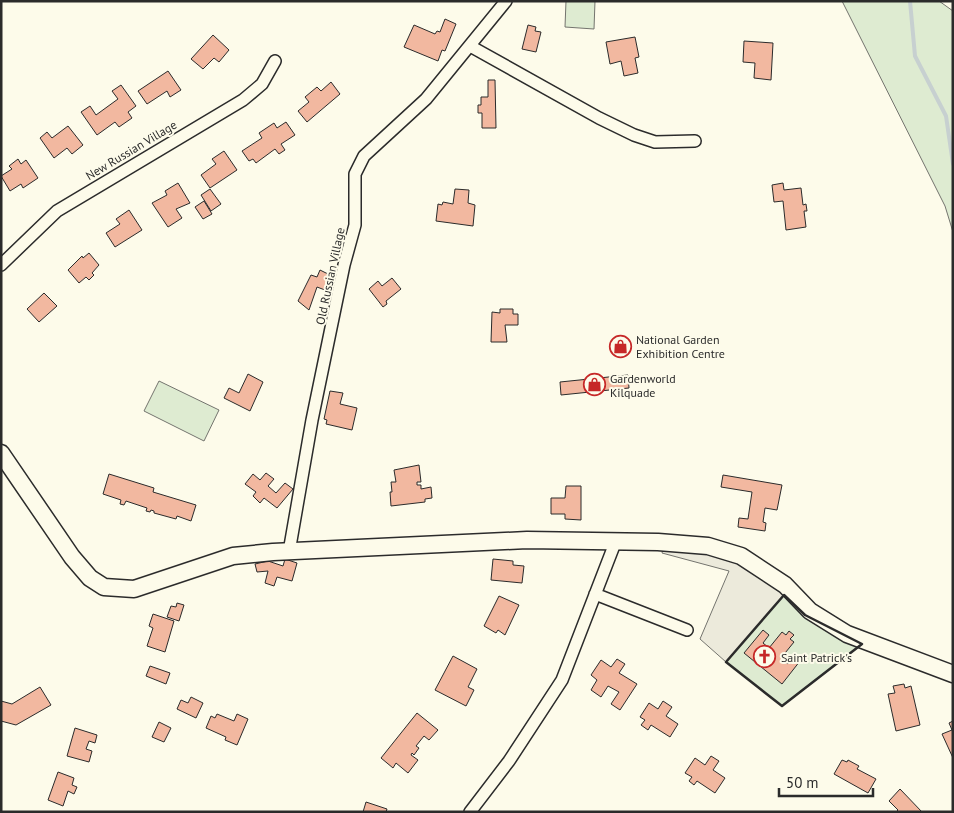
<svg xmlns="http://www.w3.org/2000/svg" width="954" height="813" font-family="'PT Sans',sans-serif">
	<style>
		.green { fill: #deebd1; stroke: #74746e }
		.parking { fill: #eceadb; stroke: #74746e }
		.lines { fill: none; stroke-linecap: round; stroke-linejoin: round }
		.stream { stroke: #c7d0d0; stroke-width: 4 }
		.building { fill: #f2b8a0; stroke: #2b2b2b }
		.street-casing { stroke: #2b2b2b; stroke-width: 14 }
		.secondary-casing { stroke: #2b2b2b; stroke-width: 19 }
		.street { stroke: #fdfbea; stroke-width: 11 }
		.secondary { stroke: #fdfbea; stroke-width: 16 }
		.wall { stroke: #2b2b2b; stroke-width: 2.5 }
		.labels { text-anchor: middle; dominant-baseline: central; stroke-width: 4; stroke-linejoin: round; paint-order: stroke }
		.street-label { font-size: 12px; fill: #2b2b2b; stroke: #fdfbea }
		.poi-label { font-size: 12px; fill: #2b2b2b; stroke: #fdfbea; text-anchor: start }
	</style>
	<rect width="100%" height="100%" fill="#fdfbea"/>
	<!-- green -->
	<path class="green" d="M566 1H595L594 29 565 27Z
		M842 1H939L953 11V232L945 206Z
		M159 381 219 410 204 441 144 411Z
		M784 595 862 644 782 706 726 662Z"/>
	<!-- parking -->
	<path class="parking" d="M664 545 752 564 784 595 726 662 700 639 729 571 662 553Z"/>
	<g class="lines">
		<!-- stream -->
		<path class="stream" d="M910 1 915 56 946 116 953 164"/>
	</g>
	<!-- building -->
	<path class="building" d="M445 19 456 24 445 51 442 50 438 61 404 47 414 25 435 34 437 31 440 32Z
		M528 25 536 27 535 31 541 32 536 52 522 49Z
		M213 35 229 50 219 62 214 58 203 69 191 59Z
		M635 37 639 57 635 58 638 73 624 76 621 61 610 64 606 42Z
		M744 41 773 43 771 80 754 78 755 63 743 62Z
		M168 71 181 90 170 97 167 91 147 104 138 91Z
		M488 80H495L496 128H482V113H478V105H481V97H488Z
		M331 82 340 94 307 122 298 111 309 102 305 97 317 87 321 91Z
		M121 85 136 106 128 112 132 118 119 127 115 122 97 135 81 112 90 106 96 115 118 99 112 91Z
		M286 122 295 135 281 144 285 150 279 154 275 149 256 163 253 159 249 161 242 151 262 138 259 133 274 123 277 128Z
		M68 126 83 145 72 154 67 148 54 158 40 138 47 132 52 138Z
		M224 151 237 170 210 188 201 175 216 164 212 159Z
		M18 159 21 164 26 160 38 178 23 188 21 184 10 191 1 176 12 169 9 166Z
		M178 183 190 203 176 209 182 218 168 227 152 203 167 195 165 191Z
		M783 183 784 190 801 188 803 205 806 204 807 211H804L806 227 786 230 783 201 774 202 772 185Z
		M210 189 221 204 211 211 201 195Z
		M455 189 469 190 468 203 475 205 473 226 436 221 438 204 442 205 443 202 453 204Z
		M204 201 212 214 203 219 195 207Z
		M129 210 142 230 115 247 106 233 120 224 116 219Z
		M89 253 99 265 92 273 94 275 89 280 86 277 79 283 68 270 82 256 83 258Z
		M320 270 332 276 325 290 317 287 309 310 298 301 311 275 317 277Z
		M392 278 401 289 386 301 387 304 383 307 369 289 378 281 382 286Z
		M44 293 57 306 39 322 27 309Z
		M500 309H513V314H518V325H505L507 342H491L492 312 500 313Z
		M248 374 263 382 250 411 224 398 229 388 239 393Z
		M628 375 629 388 561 395 560 382Z
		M330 391 343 393 340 404 357 408 352 430 326 424 327 420 324 419Z
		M419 465 421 482H417V485H421V489L431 487 432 498 425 499V502L391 506 390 492H392L391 482H396L394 470Z
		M266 473 274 479 268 486 276 493 285 483 293 489 277 508 264 498 260 503 253 496 256 492 245 484 253 474 260 480Z
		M109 474 154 488 153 492 196 505 191 521 177 516 176 519 154 513V511L151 510 150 512 146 511 147 508 126 501 124 505 120 504 121 500 103 494Z
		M723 475 782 485 777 510 765 508 763 522 766 523 765 531 738 527 739 518 748 519 752 492 721 487Z
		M566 486H581V520L565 519V514H551V498H565Z
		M285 559 297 563 292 581 277 577 274 586 265 583 268 571 257 572 255 564 268 561 283 566Z
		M493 559 513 561V565L524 566 522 583 491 580Z
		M499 596 519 605 505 635 498 630 496 633 484 626Z
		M177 603 184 605 179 621 167 617 171 606 176 607Z
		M153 614 174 621 165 652 147 646 153 628 149 626Z
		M763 630 769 635 763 643 769 648 782 632 786 635 789 631 794 635 790 639 794 642 781 658 788 664 794 656 800 661 782 684 744 653Z
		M453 656 477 669 468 687 474 690 466 706 435 690Z
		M617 659 625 664 619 673 637 684 620 710 611 704 619 692 608 686 601 697 591 690 597 680 591 675 601 660 611 667Z
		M150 666 170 673 166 684 146 676Z
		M904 684 905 688 911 686 920 725 896 731 888 694 895 693 893 686Z
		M40 687 51 705 16 725 1 721V701L12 704Z
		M191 697 203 703 196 718 177 709 181 700 188 703Z
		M663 701 672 707 666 716 678 724 670 737 651 725 648 730 641 725 645 720 640 717 649 703 658 709Z
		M417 713 438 730 429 740 424 736 416 746 419 748 414 755 412 753 411 755 418 760 408 773 396 763 393 768 381 758Z
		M217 714 234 721 237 714 248 719 237 745 225 740 226 737 206 728 211 716 215 718Z
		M953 721V758L942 734 952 730 949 723Z
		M159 722 171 728 164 742 152 737Z
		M75 728 97 735 95 743 89 741 86 749 92 751 89 762 67 756Z
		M711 756 719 761 713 770 725 778 715 793 697 781 694 785 689 781 692 777 685 773 695 758 705 765Z
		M842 760 847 762 848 760 859 766 857 769 876 779 868 793 834 774Z
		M58 772 74 778 72 785 77 787 74 794 68 791 63 806 48 800Z
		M900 789 922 812H896L898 810 889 801Z
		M366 802 387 809 386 812H363Z"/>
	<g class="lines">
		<defs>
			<path id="street" d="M470 46 599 118 634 135 655 142 695 141
				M1 265 57 211 243 100 262 84 275 61
				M289 552 312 420 344 265 355 225V174L364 156 426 99 506 1
				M595 594 687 630
				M470 812 509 761 562 680 615 543"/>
			<path id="secondary" d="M1 453 72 557 90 578 104 587 134 589 233 556 273 552 527 540 658 542 708 546 741 556 785 585 810 611 847 634 953 674"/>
		</defs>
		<!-- street casing -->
		<use href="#street" class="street-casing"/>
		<!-- secondary casing -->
		<use href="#secondary" class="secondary-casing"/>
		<!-- street -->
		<use href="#street" class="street"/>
		<!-- secondary -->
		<use href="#secondary" class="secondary"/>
		<!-- wall -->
		<path class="wall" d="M784 595 805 615 862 644 782 706 726 662Z"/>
	</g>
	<!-- icons -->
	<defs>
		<symbol id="shop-ring" viewBox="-11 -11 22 22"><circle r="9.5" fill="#fdfbea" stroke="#c62828" stroke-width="1.5"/><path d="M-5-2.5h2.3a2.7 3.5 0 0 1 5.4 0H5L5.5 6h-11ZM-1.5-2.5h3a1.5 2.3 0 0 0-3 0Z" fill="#c62828"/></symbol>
		<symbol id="church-ring" viewBox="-11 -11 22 22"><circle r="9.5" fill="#fdfbea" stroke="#c62828" stroke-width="1.5"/><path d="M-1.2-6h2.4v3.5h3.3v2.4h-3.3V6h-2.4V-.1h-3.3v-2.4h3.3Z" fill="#c62828"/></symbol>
	</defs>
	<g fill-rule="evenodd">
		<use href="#shop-ring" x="608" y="334" width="25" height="25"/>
		<use href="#shop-ring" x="582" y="372" width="25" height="25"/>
		<use href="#church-ring" x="752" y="644" width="25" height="25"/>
	</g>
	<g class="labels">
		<!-- street labels -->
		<g class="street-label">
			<text transform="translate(131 150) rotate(-31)">New Russian Village</text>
			<text transform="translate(330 276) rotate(-78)">Old Russian Village</text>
		</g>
		<!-- poi labels -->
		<g class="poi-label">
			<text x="636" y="339">National Garden<tspan x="636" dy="14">Exhibition Centre</tspan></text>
			<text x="610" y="378">Gardenworld<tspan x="610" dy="14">Kilquade</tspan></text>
			<text x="781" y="657">Saint Patrick's</text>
		</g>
	</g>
	<!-- border -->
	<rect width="954" height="813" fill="none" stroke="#2b2b2b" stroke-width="5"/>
	<!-- scale -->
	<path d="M779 788v8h94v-8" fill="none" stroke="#2b2b2b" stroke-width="2.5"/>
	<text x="786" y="788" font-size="15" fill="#2b2b2b" stroke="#fdfbea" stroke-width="4" paint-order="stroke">50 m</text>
</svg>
